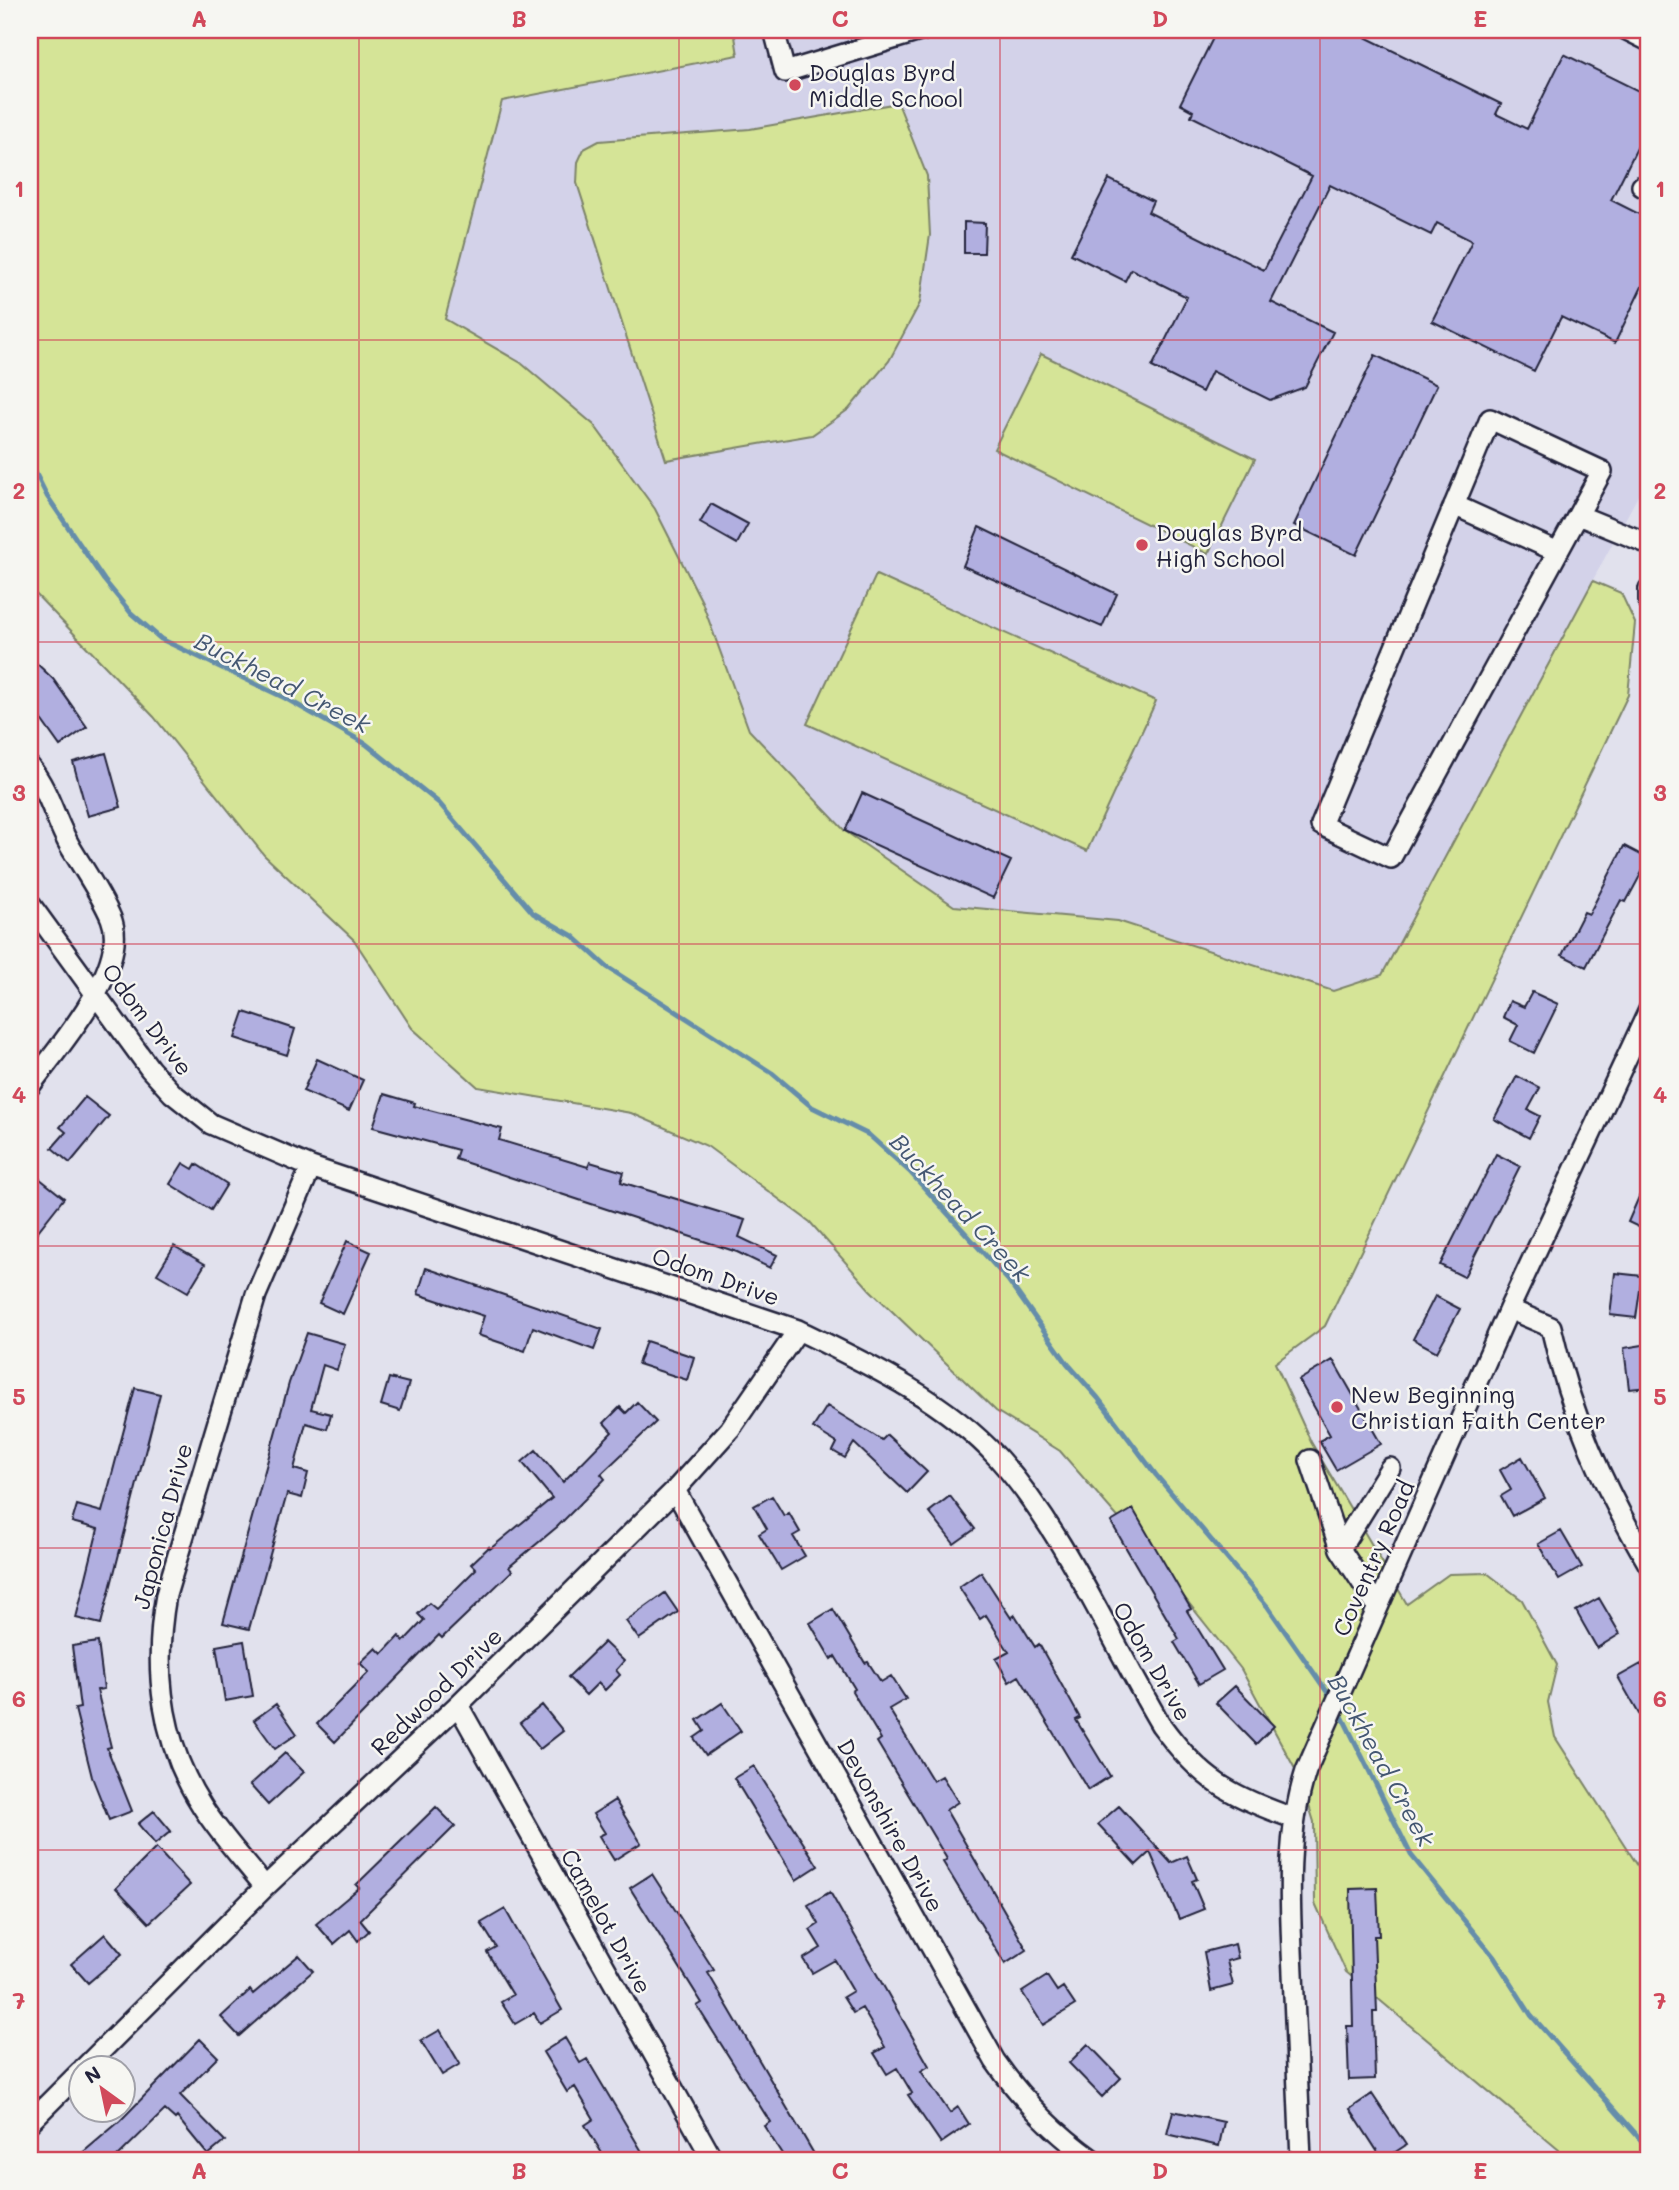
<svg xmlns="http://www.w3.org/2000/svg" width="1679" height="2190" font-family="Mali,sans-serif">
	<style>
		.built { fill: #d3d2e9 }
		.green { fill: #d5e497; stroke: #7c8369; stroke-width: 2 }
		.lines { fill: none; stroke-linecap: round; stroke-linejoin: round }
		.stream { stroke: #658daa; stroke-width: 5 }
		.building { fill: #b1afe0; stroke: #22223b; stroke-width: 2 }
		.minor-casing { stroke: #22223b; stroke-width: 24 }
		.minor { stroke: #f6f6f2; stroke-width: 19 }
		.grid { fill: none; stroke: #d1495b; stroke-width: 2; stroke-opacity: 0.55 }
		.poi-dot { fill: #d1495b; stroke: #f6f6f2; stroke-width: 2.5 }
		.labels { text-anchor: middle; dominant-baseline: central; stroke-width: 5; stroke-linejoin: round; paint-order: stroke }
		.poi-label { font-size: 23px; fill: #22223b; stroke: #f6f6f2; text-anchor: start }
		.street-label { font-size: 23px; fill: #22223b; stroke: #f6f6f2 }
		.water-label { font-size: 24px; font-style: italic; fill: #445772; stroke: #f6f6f2 }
		.neatline { fill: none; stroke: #d1495b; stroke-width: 2.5 }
		.grid-label { font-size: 23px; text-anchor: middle; font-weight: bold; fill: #d1495b }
	</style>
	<rect width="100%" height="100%" fill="#e1e1ed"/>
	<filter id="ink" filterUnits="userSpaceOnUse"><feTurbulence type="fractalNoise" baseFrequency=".0143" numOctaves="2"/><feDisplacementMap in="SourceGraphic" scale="14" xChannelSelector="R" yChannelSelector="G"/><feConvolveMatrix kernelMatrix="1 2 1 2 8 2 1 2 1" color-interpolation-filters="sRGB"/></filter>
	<g filter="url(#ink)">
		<!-- built -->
		<path class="built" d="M734 30H1649V475L1382 975 1333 991 1118 921 954 906 845 831 749 730 702 602 655 509 594 425 521 363 445 320 502 101 738 55Z"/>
		<!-- green -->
		<path class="green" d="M30 30H734L738 55 502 101 445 319 521 363 594 425 655 509 702 602 749 730 845 831 954 906 1118 921 1333 991 1382 975 1593 581 1621 593 1635 623 1628 695 1325 1326 1275 1363 1311 1442 1407 1604 1449 1574 1487 1573 1522 1600 1557 1665 1548 1702 1555 1737 1649 1883V2160H1571L1346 1972 1315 1903 1314 1822 1301 1780 1241 1669 1149 1553 1060 1451 996 1411 870 1290 810 1222 707 1146 631 1113 478 1087 412 1028 354 940 264 855 154 717 30 588Z
			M898 103 927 176 930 235 920 303 889 361 849 409 812 435 666 460 577 183 578 162 584 149 599 141 750 129Z
			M1041 354 1255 459 1208 554 994 449Z
			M876 575 1156 701 1087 851 807 724Z"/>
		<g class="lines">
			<!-- stream -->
			<path class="stream" d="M30 462 47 496 104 580 131 613 161 639 285 698 366 744 439 803 533 913 573 936 607 967 772 1073 812 1107 869 1135 911 1173 1008 1280 1067 1363 1098 1398 1156 1475 1268 1607 1332 1699
				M1339 1710 1411 1855 1494 1957 1531 2015 1649 2149"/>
		</g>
		<!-- building -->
		<path class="building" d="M1217 30H1351L1501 104 1496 114 1527 129 1564 54 1649 96V124L1611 200 1649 219V272L1615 343 1561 317 1534 371 1432 321 1472 241 1437 223 1431 235 1330 185 1271 302 1333 332 1305 387 1270 400 1212 371 1202 392 1152 367 1187 297 1131 269 1125 281 1071 254 1109 179 1153 201 1148 212 1264 270 1312 176 1191 116 1193 111 1180 104Z
			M964 222 985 223 984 253H964Z
			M1375 355 1437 385 1356 555 1294 525Z
			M711 504 748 524 737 544 700 523Z
			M979 527 1117 594 1102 627 963 566Z
			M30 657 53 679 87 727 60 746 30 704Z
			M106 753 121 807 88 816 73 762Z
			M862 793 1011 861 993 898 845 831Z
			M1624 846 1649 859 1626 902 1621 900 1586 967 1562 955 1584 912 1589 914Z
			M1532 992 1558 1004 1534 1053 1510 1041 1518 1025 1503 1017 1510 1001 1524 1007Z
			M244 1012 295 1029 287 1055 235 1038Z
			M317 1059 363 1080 349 1111 303 1091Z
			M1517 1076 1540 1088 1528 1110 1540 1116 1529 1138 1494 1119Z
			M384 1094 415 1103 414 1106 502 1129 499 1140 588 1167 590 1162 624 1172 621 1182 745 1220 739 1237 777 1255 770 1268 737 1252 455 1159 458 1150 373 1127Z
			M85 1097 109 1116 70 1163 52 1148 66 1132 60 1127Z
			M1496 1154 1520 1166 1464 1277 1440 1265Z
			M183 1163 193 1169 196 1164 227 1184 211 1210 170 1184Z
			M30 1171 64 1198 30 1241Z
			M1649 1174V1232L1628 1222Z
			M347 1241 371 1252 343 1314 319 1303Z
			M174 1246 205 1264 188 1292 157 1274Z
			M426 1268 602 1329 594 1350 533 1327 525 1351 478 1335 484 1316 418 1294Z
			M1615 1273 1642 1276 1636 1318 1610 1315Z
			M1435 1296 1460 1309 1437 1352 1413 1339Z
			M307 1333 345 1344 337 1370 323 1365 311 1409 331 1414 327 1429 306 1423 294 1469 308 1473 302 1498 287 1494 249 1629 223 1623 289 1383Z
			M646 1341 694 1357 687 1380 638 1364Z
			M1649 1344V1387L1629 1389 1624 1348Z
			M1333 1360 1381 1444 1336 1470 1319 1441 1330 1435 1299 1380Z
			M389 1378 409 1383 400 1411 381 1405Z
			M135 1388 160 1394 101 1624 76 1618 98 1529 72 1522 77 1505 102 1512Z
			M637 1402 656 1422 601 1474 605 1479 557 1527 509 1567 512 1571 442 1638 439 1635 335 1742 317 1724 369 1672 360 1663 376 1648 382 1654 399 1636 404 1641 424 1620 418 1614 429 1603 436 1609 476 1569 471 1564 489 1547 490 1549 552 1498 522 1462 536 1450 563 1482 612 1432 604 1423 620 1407 626 1413Z
			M827 1406 882 1440 887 1435 927 1472 907 1493 854 1443 845 1458 833 1451 837 1443 813 1428Z
			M1522 1457 1545 1498 1512 1516 1501 1496 1511 1490 1500 1470Z
			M772 1496 784 1516 789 1513 800 1532 793 1536 805 1556 781 1570 759 1534 767 1529 754 1506Z
			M950 1496 975 1529 954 1544 929 1512Z
			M1133 1509 1191 1609 1187 1611 1223 1670 1199 1684 1174 1642 1179 1639 1111 1522Z
			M1561 1531 1582 1567 1559 1580 1538 1544Z
			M981 1572 1011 1618 1015 1615 1035 1647 1039 1644 1080 1718 1076 1720 1110 1776 1088 1790 1019 1676 1009 1682 996 1659 1009 1652 986 1615 980 1619 959 1587Z
			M665 1593 678 1612 639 1639 626 1621Z
			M1599 1598 1620 1634 1597 1648 1576 1611Z
			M833 1609 865 1663 868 1662 881 1682 891 1676 906 1699 889 1709 933 1781 942 1776 958 1802 946 1810 1027 1950 1005 1964 943 1862 947 1859 877 1742 881 1739 852 1691 855 1689 835 1656 831 1659 810 1623Z
			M244 1641 253 1696 225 1701 216 1646Z
			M98 1642 104 1689 97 1690 111 1747 107 1748 132 1811 109 1820 92 1777 75 1709 80 1708 72 1646Z
			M604 1642 624 1661 616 1670 620 1675 605 1690 598 1683 586 1695 568 1677Z
			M1641 1664 1649 1678V1707L1639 1714 1618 1677Z
			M1235 1686 1274 1726 1256 1744 1216 1703Z
			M722 1703 741 1731 706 1755 694 1738 704 1731 697 1720Z
			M276 1704 297 1734 275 1749 254 1720Z
			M542 1705 563 1731 540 1749 520 1723Z
			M285 1753 304 1772 268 1805 250 1785Z
			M754 1766 818 1866 796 1880 734 1778Z
			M615 1800 641 1843 614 1860 599 1836 605 1833 593 1814Z
			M1119 1806 1171 1863 1187 1856 1197 1879 1192 1881 1204 1909 1179 1919 1150 1852 1136 1865 1098 1824Z
			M436 1807 455 1826 360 1920 369 1931 358 1941 350 1930 334 1944 316 1924 359 1888 356 1885Z
			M154 1811 171 1831 155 1844 138 1824Z
			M156 1848 190 1885 149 1923 116 1888Z
			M652 1874 714 1970 708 1973 814 2154 804 2160H786L764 2126 770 2122 697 2006 702 2003 630 1888Z
			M1377 1888 1379 1936H1374L1377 2012H1373L1375 2079 1349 2080 1347 2026H1353L1350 1889Z
			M830 1892 929 2066 921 2071 950 2113 958 2107 969 2124 941 2143 908 2095 912 2093 897 2068 887 2074 874 2053 885 2047 862 2008 853 2013 843 1997 853 1991 835 1960 812 1973 803 1959 821 1948 810 1930 819 1924 808 1905Z
			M505 1909 562 2010 540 2023 534 2013 515 2024 501 2002 513 1995 487 1952 496 1947 481 1923Z
			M105 1934 122 1954 88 1983 71 1964Z
			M1235 1944 1238 1958 1227 1961 1233 1985 1211 1991 1204 1952Z
			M299 1955 313 1971 239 2036 221 2017 250 1990 253 1994Z
			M1047 1976 1057 1991 1063 1987 1075 2005 1043 2025 1022 1992Z
			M440 2030 460 2064 442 2075 421 2041Z
			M565 2038 580 2063 587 2059 647 2160H606L585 2125 594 2119 575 2087 567 2092 543 2052Z
			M200 2039 218 2057 180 2095 225 2141 208 2155 177 2117 175 2119 165 2110 114 2160H74L120 2121Z
			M1088 2044 1121 2078 1102 2097 1069 2063Z
			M1372 2094 1406 2145 1383 2160 1350 2109Z
			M1173 2111 1224 2122 1219 2146 1167 2134Z"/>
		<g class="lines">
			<defs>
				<path id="minor" d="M774 30 785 72 923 30
					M1627 30 1649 41
					M1642 186 1649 190
					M1490 419 1602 471 1391 858 1321 825Z
					M1454 505 1558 552
					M1578 515 1649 544
					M1649 589V601
					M30 767C50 792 55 821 71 848 84 870 101 894 111 918 131 967 57 1048 30 1086
					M30 904 150 1069 172 1093 211 1124 311 1167 798 1330C868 1364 945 1400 998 1458 1066 1534 1109 1638 1161 1725 1201 1780 1230 1796 1293 1818
					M1509 1309 1551 1327C1571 1416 1603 1486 1649 1565
					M1310 1460 1340 1549
					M675 1490 995 2061C1023 2101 1053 2132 1093 2160
					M1378 1607 1340 1549 1390 1468
					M458 1705 713 2160
					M265 1887C244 1860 220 1835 202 1806 161 1742 153 1668 166 1595L256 1295 311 1167
					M84 2068 265 1887 458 1705 675 1490 730 1429 798 1330
					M30 2122 80 2072
					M1301 2160C1298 2098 1296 2035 1293 1973 1290 1904 1285 1837 1306 1771L1509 1309 1649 1010"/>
			</defs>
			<!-- minor casing -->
			<use href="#minor" class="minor-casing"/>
			<!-- minor -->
			<use href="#minor" class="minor"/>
		</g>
	</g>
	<!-- grid -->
	<path class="grid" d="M359 30V2160M679 30V2160M1000 30V2160M1320 30V2160M30 340H1649M30 642H1649M30 944H1649M30 1246H1649M30 1548H1649M30 1850H1649"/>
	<!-- markers -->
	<g class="poi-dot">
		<circle cx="795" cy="85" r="7"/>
		<circle cx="1142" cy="545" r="7"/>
		<circle cx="1337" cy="1407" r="7"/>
	</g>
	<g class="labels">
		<!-- poi labels -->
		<g class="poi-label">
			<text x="809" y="72">Douglas Byrd<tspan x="809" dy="26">Middle School</tspan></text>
			<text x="1156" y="532">Douglas Byrd<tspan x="1156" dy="26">High School</tspan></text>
			<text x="1351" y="1394">New Beginning<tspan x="1351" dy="26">Christian Faith Center</tspan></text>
		</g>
		<!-- street labels -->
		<g class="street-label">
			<text transform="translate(148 1019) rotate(53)">Odom Drive</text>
			<text transform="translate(716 1276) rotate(19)">Odom Drive</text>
			<text transform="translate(162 1526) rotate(-75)">Japonica Drive</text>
			<text transform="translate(1373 1558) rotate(-66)">Coventry Road</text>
			<text transform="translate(1153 1661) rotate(60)">Odom Drive</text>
			<text transform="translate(436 1691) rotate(-44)">Redwood Drive</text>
			<text transform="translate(891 1825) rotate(61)">Devonshire Drive</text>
			<text transform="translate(607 1921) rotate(61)">Camelot Drive</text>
		</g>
		<!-- water labels -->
		<g class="water-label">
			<text transform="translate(283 682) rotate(27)">Buckhead Creek</text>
			<text transform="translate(961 1207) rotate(47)">Buckhead Creek</text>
			<text transform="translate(1382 1760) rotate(61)">Buckhead Creek</text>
		</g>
	</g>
	<!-- margin -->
	<rect width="1679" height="2190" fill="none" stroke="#f6f6f2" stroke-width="77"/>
	<!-- north arrow -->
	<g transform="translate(102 2089) rotate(327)"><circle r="33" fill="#f6f6f2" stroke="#a1a1a9" stroke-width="2"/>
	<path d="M0-5L12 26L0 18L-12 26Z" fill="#d1495b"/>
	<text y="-10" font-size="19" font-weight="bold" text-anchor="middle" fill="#22223b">N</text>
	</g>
	<rect x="38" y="38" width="1602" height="2114" class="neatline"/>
	<g class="grid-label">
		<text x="199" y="27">A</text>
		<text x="519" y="27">B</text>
		<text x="840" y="27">C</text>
		<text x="1160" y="27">D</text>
		<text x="1480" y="27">E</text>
		<text x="19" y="197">1</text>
		<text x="1660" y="197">1</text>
		<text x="19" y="499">2</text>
		<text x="1660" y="499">2</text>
		<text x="19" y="801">3</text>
		<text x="1660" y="801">3</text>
		<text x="19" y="1103">4</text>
		<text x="1660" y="1103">4</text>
		<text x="19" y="1405">5</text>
		<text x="1660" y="1405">5</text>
		<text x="19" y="1707">6</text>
		<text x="1660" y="1707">6</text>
		<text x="19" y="2009">7</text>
		<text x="1660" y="2009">7</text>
		<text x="199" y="2179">A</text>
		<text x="519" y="2179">B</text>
		<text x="840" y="2179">C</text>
		<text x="1160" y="2179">D</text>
		<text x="1480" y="2179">E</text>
	</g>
</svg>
